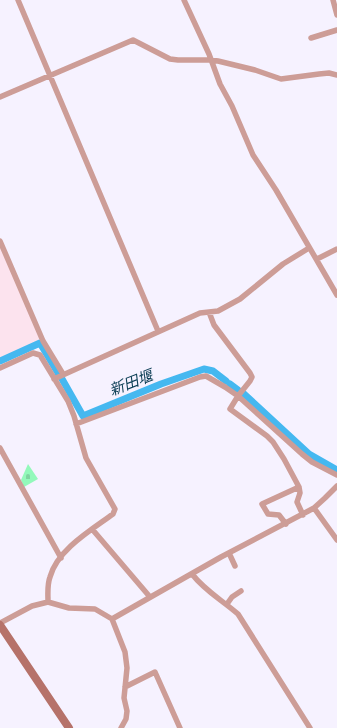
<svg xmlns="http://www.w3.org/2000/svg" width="337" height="728" font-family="Signika,'Noto Sans JP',sans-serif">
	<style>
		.medical { fill: #fce3ee }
		.cemetery { fill: url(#cemetery-stones) }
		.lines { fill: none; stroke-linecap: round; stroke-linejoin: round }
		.canal { stroke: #45b8f0; stroke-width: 7 }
		.street { stroke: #cd9d97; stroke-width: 5.5 }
		.secondary { stroke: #b6726a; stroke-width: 8 }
		.labels { text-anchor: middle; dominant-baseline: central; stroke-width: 3; stroke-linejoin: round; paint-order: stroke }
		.water-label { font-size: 15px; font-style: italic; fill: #0f4057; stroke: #f6f2ff }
	</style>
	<defs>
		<pattern id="cemetery-stones" width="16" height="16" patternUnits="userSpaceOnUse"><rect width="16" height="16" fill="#93f9bb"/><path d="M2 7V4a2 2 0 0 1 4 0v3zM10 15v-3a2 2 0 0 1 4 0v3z" fill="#7fd5a1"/></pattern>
	</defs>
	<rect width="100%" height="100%" fill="#f6f2ff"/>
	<!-- medical -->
	<path class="medical" d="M0 246 41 341 0 359Z"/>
	<!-- cemetery -->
	<path class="cemetery" d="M28 464 38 479 24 487 21 480Z"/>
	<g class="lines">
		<!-- canal -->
		<path class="canal" d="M0 361 40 343 58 373
			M62 379 83 416 161 384 204 369 213 371 226 381
			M230 384 238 390
			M243 393 309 454 337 470"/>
		<!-- street -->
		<path class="street" d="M18 0 158 331
			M184 0 209 54 220 84 232 106 253 155 276 190 337 295
			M333 0 337 15
			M311 38 337 30
			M0 97 133 40 170 59 178 60H211L218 61 255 70 281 79 319 74 329 73 337 75
			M0 241 43 341 63 374
			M317 259 337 249
			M209 312 214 325 250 373 252 377 250 381 238 396 230 409 267 436 273 442 284 459 299 487 300 493 297 502 303 515
			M0 368 33 353 40 355 68 401 74 416 86 458 115 509 113 514C91 530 57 550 50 577 47 585 48 593 48 602
			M54 379 200 313 218 311 240 299 283 264 309 248
			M76 424 200 377 206 376 225 387 238 396 302 454 312 462 337 475
			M0 448 61 558
			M314 508 337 540
			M286 524 279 515 268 514 262 504 299 487
			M92 529 150 597
			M229 553 235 566
			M192 574C205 591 222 600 238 614L310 728
			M227 604 232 597 241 591
			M112 619 221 557 314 508 325 498 337 486
			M0 623 32 606 48 602 69 608 95 609 112 619 125 652 127 668 124 698 127 711 126 719 121 728
			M125 687 155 672 180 728"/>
		<!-- secondary -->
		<path class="secondary" d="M0 625 69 728"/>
	</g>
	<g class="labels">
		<!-- water labels -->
		<g class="water-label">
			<text transform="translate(131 383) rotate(-21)">新田堰</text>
		</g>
	</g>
</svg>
